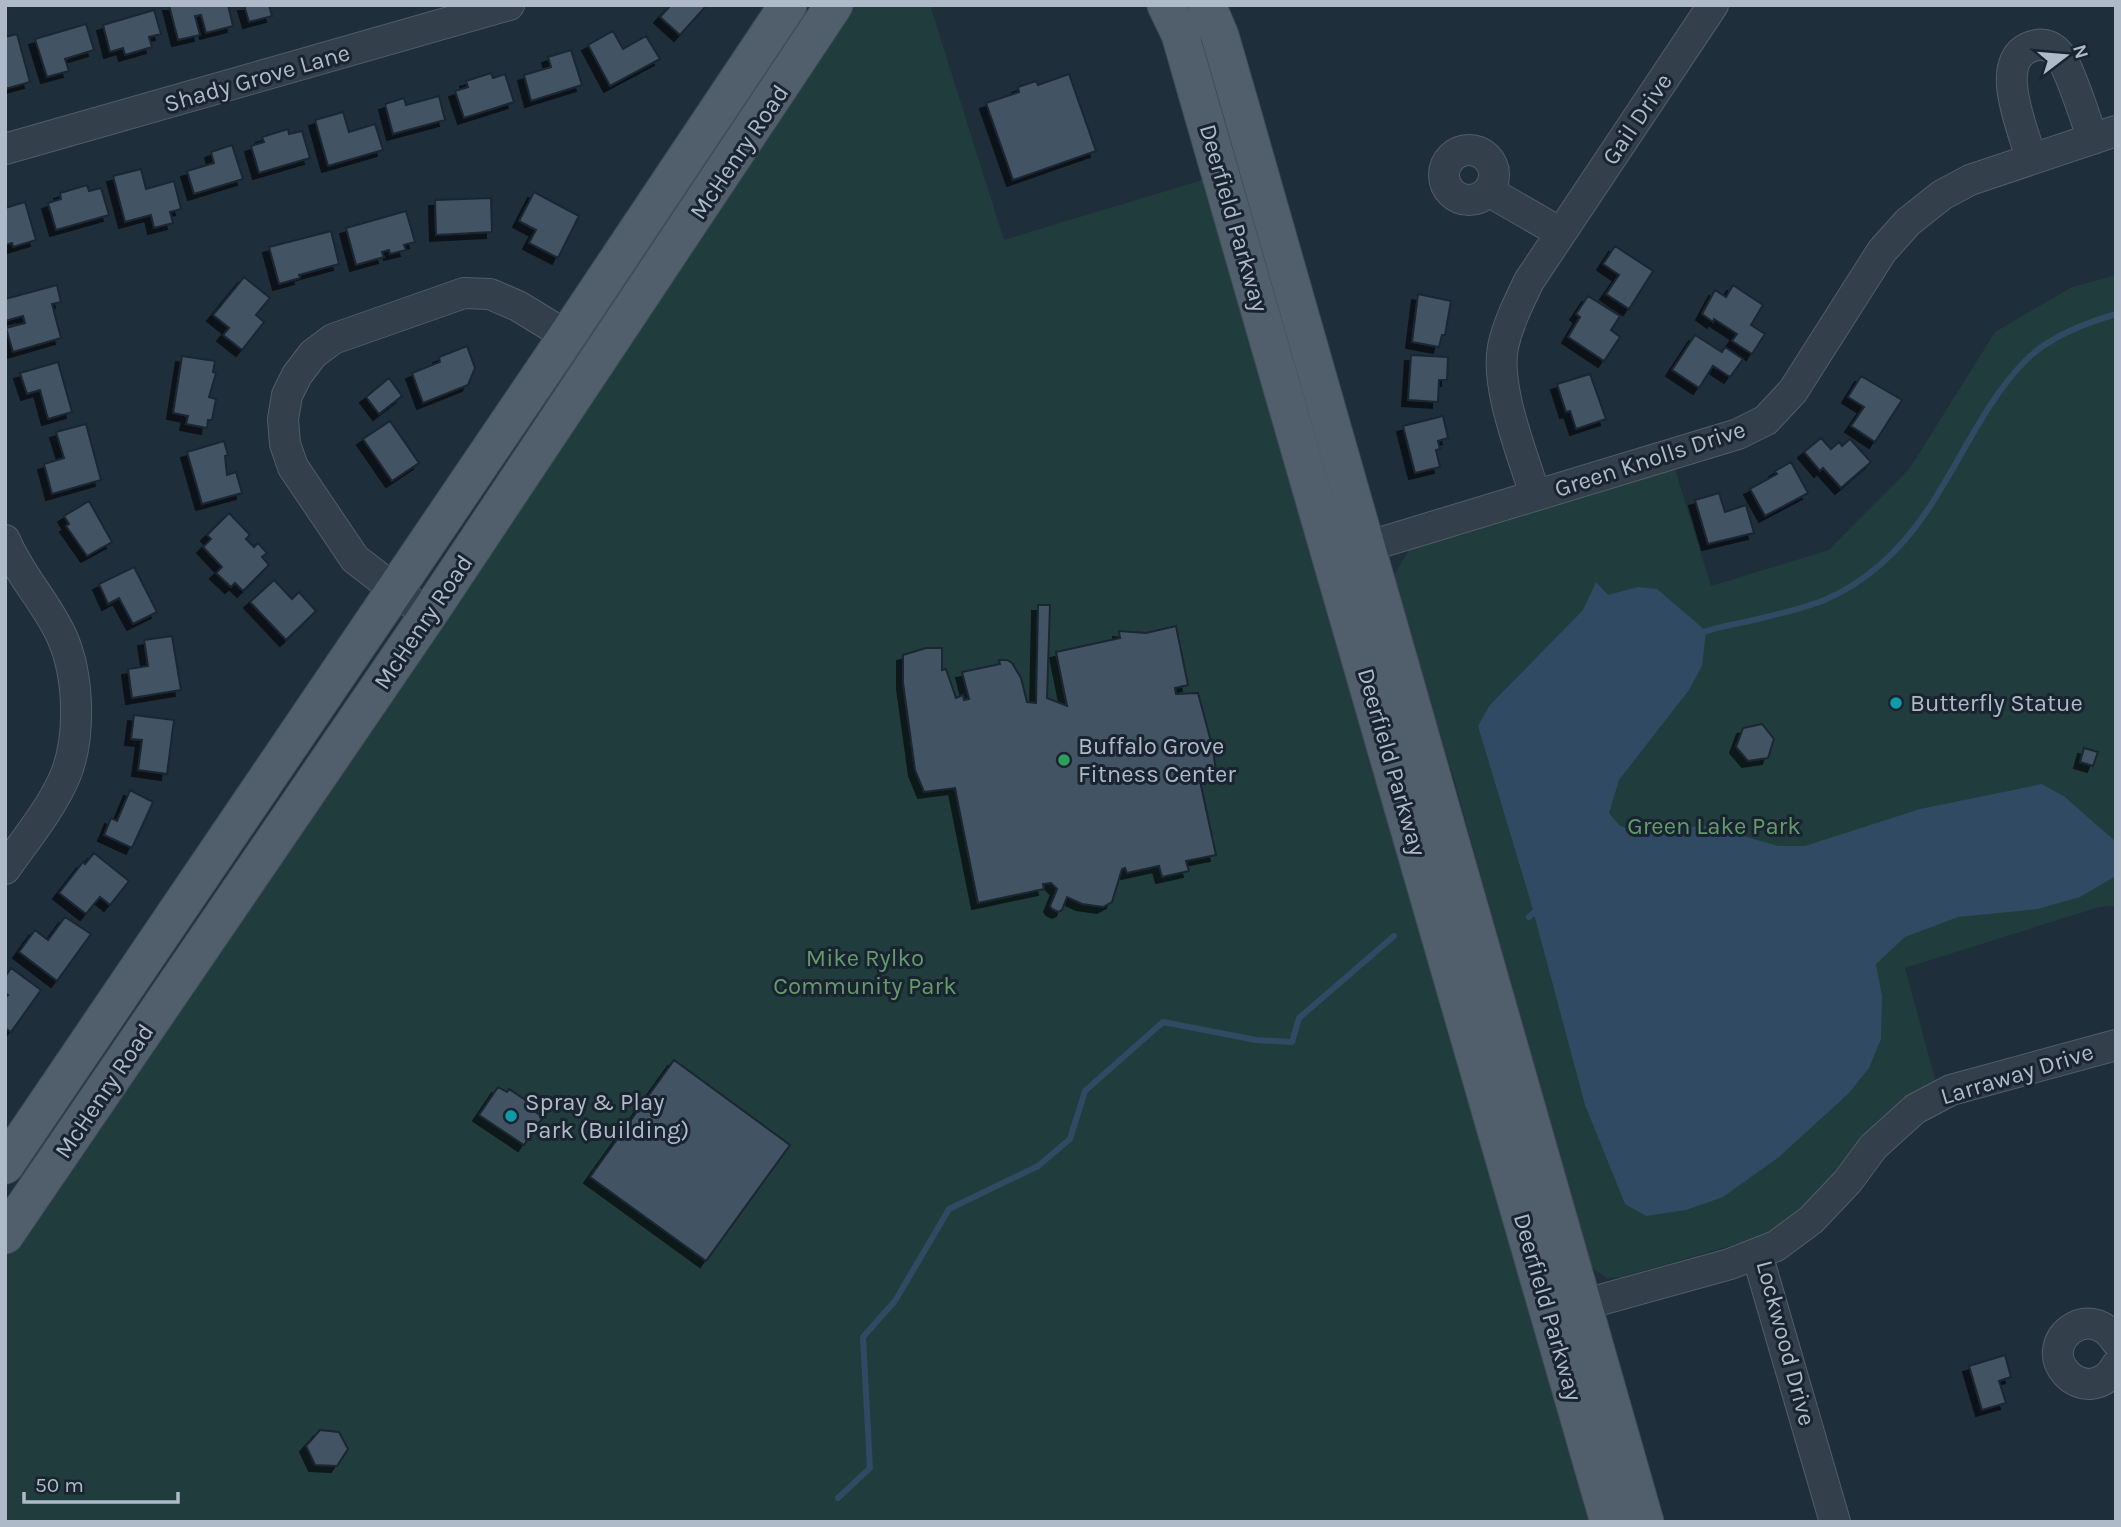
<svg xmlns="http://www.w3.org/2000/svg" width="2121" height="1527" font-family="Karla,sans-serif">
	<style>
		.green { fill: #213c3c }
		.water { fill: #2f4a62 }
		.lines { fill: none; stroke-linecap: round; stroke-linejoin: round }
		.stream { stroke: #2f4a62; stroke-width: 6 }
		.building { fill: #425363; stroke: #1a2632; stroke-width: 2; filter: url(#shadow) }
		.minor-casing { stroke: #515d69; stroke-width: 32 }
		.major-casing { stroke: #3f4b58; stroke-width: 39 }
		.minor { stroke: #333f4b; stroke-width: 30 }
		.major { stroke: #515f6c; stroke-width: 37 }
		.culture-dot { fill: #0f9aa8; stroke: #192430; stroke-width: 2.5 }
		.leisure-dot { fill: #2e9e5b; stroke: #192430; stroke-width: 2.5 }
		.labels { text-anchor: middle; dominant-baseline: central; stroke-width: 6; stroke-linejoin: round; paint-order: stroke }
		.street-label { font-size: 24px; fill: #aebac8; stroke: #192430 }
		.poi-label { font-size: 24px; fill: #aebac8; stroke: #192430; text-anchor: start }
		.park-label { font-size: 24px; fill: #639b6a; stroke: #192430 }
	</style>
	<defs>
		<filter id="shadow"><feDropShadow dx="-6" dy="6" stdDeviation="0" flood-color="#0009"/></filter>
	</defs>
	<rect width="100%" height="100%" fill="#1f2e3b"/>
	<!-- green -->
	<path class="green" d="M849 5H930L1004 240 1209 178 1594 1522H5V1259L797 88Z
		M2116 275V906L2099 907 1905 968 1936 1083 1817 1197 1770 1233 1744 1242 1622 1277 1607 1278 1588 1265 1456 786 1392 578 1411 547 1674 466 1711 586 1829 550 1910 468 1995 332 2072 287Z"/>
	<!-- water -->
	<path class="water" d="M1596 582 1608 595 1638 587 1657 589 1706 631 1702 666 1689 690 1619 780 1609 813 1620 826 1630 829 1709 826 1778 846H1805L1920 809 2042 784 2065 797 2116 842V876L2080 897 2038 909 1958 917 1905 937 1876 964 1882 996 1881 1039 1869 1068 1849 1093 1779 1157 1723 1197 1686 1210 1646 1216 1625 1204 1585 1105 1531 903 1478 726 1489 706 1583 610Z"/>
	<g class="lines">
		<!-- stream -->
		<path class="stream" d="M1699 634C1713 628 1730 625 1745 622 1802 608 1835 604 1881 564 1946 508 1967 420 2026 360 2049 337 2085 323 2116 314
			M1529 917 1539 908
			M838 1498 870 1468 863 1337 895 1301 949 1209 1038 1166 1070 1139 1085 1091 1163 1022 1256 1040 1292 1042 1299 1018 1394 936"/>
	</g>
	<!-- building -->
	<path class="building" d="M169 5H228L233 26 206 33 201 15 195 16 200 35 178 40Z
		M244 5H269L272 16 249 22Z
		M671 5H707L680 35 660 17Z
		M154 10 161 34 149 37 152 47 125 55 123 48 110 52 103 25Z
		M86 24 94 50 65 59 69 71 47 77 35 39Z
		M613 31 623 49 646 36 660 59 610 86 588 45Z
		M17 34 30 82 5 89V37Z
		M571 50 582 85 531 101 524 75 551 67 548 57Z
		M491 73 493 78 505 74 514 102 464 118 455 91 468 87 466 81Z
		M1069 74 1096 151 1013 180 986 103 1019 92 1018 87 1036 81 1038 85Z
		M439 96 445 120 393 134 385 104 404 98 406 105Z
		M343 112 349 132 375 124 383 150 328 166 315 120Z
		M288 129 289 134 302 131 310 158 259 173 251 146 264 142 262 137Z
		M232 145 243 179 194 194 187 171 214 163 211 152Z
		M141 169 146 189 174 181 181 209 170 212 173 223 154 228 151 215 125 222 113 176Z
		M87 185 89 191 101 188 109 215 56 230 48 203 61 199 60 193Z
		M534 192 579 216 558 258 529 243 536 230 519 221Z
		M491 198 492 232 436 235 435 200Z
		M25 202 36 240 13 247 12 243 5 245V208Z
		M406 211 415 242 404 245 406 250 390 254 389 250 382 252 384 257 356 265 346 228Z
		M331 231 339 264 299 275 300 278 279 284 269 247Z
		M1615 246 1653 271 1629 309 1606 294 1619 275 1603 264Z
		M244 277 270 298 256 315 264 322 242 350 223 335 229 328 213 315Z
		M57 285 61 302 52 304 61 338 13 352 6 328 25 323 23 316 5 321V299Z
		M1733 285 1763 305 1751 325 1765 334 1752 354 1732 341 1737 334 1714 319 1713 322 1702 314 1715 290 1726 297Z
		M1418 294 1451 301 1445 335H1442L1439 347 1412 342Z
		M1588 296 1620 316 1611 330 1620 337 1604 361 1568 337 1580 317 1576 314Z
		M1695 335 1722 352 1725 347 1743 359 1730 377 1713 366 1699 388 1672 370Z
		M467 346 475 368 468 385 423 403 412 373 440 362 439 357Z
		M1411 355 1448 357 1447 380H1439L1438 402 1408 400Z
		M182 356 215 361 213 372 216 373 209 397 216 399 212 420H208L207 428 186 424 188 416 173 413Z
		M58 362 72 412 48 419 40 390 27 394 20 373Z
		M1590 374 1606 419 1576 429 1570 411 1566 412 1557 384Z
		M1861 376 1902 400 1875 442 1851 426 1864 407 1848 397Z
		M389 378 402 396 379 414 366 397Z
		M1443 416 1448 438 1438 441 1440 449 1436 450 1440 467 1415 473 1403 426Z
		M390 421 419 463 392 481 363 439Z
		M86 424 101 480 52 494 44 464 64 458 56 432Z
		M1821 438 1831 449 1839 442 1842 446 1850 439 1871 462 1841 488 1823 468 1820 471 1804 452Z
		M224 441 228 455 225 456 227 475 236 472 242 493 202 504 187 452Z
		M1791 462 1808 493 1765 516 1750 489 1777 474 1775 471Z
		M1719 493 1725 512 1746 505 1754 533 1708 544 1695 500Z
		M89 501 112 542 87 556 66 526 69 524 64 516Z
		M229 513 250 535 246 539 254 547 258 543 267 553 262 557 269 565 243 591 235 583 231 587 216 573 222 567 203 547 211 539 207 535Z
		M134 567 157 612 133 624 119 598 108 604 99 584Z
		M274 580 292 599 299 592 316 611 286 640 250 602Z
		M1038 605H1050L1047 698 1067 706 1056 652 1120 638 1119 631 1146 633 1176 626 1188 685 1175 688 1176 694 1198 693 1213 749 1216 772 1200 781 1216 855 1186 861 1189 871 1162 877 1159 866 1127 873 1125 868 1122 869 1112 902 1103 907 1082 904 1067 897 1062 910 1058 912 1052 909 1050 906 1057 889 1051 883 1043 884 1044 889 978 903 955 788 924 792 915 770 903 683V655L926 648H942V670L946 669 956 698 963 695 964 700 969 699 962 672 1000 664 999 660H1007L1012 663 1021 678 1027 702 1036 703Z
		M172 636 181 690 132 698 128 669 148 666 144 640Z
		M134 715 174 720 167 774 138 770 142 740 131 739Z
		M1762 724 1774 739 1768 758 1748 761 1736 747 1743 728Z
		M2084 748 2098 752 2093 766 2080 762Z
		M130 790 153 802 132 848 104 835 111 818 117 821Z
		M94 853 129 881 110 905 100 897 86 914 59 893 83 862 85 864Z
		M65 917 91 934 57 981 19 952 35 930 48 940Z
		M11 968 41 990 11 1032 5 1028V998L8 995 5 993V977Z
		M674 1060 790 1145 706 1261 590 1177Z
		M498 1087 507 1092 509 1089 533 1105 531 1109 543 1117 524 1145 479 1115Z
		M2005 1355 2011 1377 1999 1381 2006 1403 1982 1410 1969 1366Z
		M320 1430 339 1432 348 1449 337 1466 315 1465 306 1446Z"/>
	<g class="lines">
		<defs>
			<path id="minor" d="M5 149 509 5
				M1444 175a25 25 0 1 1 50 0a25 25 0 1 1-50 0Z
				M2031 158C2023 129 1991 58 2033 46 2045 42 2055 47 2061 57 2073 77 2084 116 2093 139
				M1488 191 1561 233
				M1535 495C1523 455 1495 388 1503 347 1508 323 1519 302 1529 281L1713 5
				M5 540C19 575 47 603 62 637 79 675 81 735 66 774 52 808 26 839 5 869
				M1366 547 1738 434 1766 420 1793 391 1882 251 1908 222 1942 195 1970 180 2116 131
				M428 615 355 559 293 467 285 444 283 419 287 395 297 375 313 354 333 339 464 293 490 294 518 306 567 336
				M1757 1254 1835 1522
				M1564 1310 1730 1264 1776 1246 1811 1220 1848 1181 1873 1147 1915 1109 1951 1090 2116 1045
				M2116 1341C2089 1299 2038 1342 2066 1373 2072 1380 2081 1384 2090 1384 2102 1383 2111 1376 2116 1366"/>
			<path id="major" d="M1166 5 1180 34C1325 529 1467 1025 1609 1522
				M1207 5 1220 36 1240 105 1645 1522
				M5 1165 567 336 788 5
				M5 1235 428 615 834 5"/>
		</defs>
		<!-- minor casing -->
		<use href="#minor" class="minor-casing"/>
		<!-- major casing -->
		<use href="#major" class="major-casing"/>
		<!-- minor -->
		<use href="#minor" class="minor"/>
		<!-- major -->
		<use href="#major" class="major"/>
	</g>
	<!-- markers -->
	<g class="culture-dot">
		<circle cx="1896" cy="703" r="7"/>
		<circle cx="511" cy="1116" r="7"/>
	</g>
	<circle class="leisure-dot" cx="1064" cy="760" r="7"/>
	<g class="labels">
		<!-- street labels -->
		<g class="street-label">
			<text transform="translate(257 78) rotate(-16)">Shady Grove Lane</text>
			<text transform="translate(1637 119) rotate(-56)">Gail Drive</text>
			<text transform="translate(739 152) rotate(-56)">McHenry Road</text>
			<text transform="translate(1234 218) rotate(74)">Deerfield Parkway</text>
			<text transform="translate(1650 459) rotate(-18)">Green Knolls Drive</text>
			<text transform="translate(423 622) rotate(-56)">McHenry Road</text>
			<text transform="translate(1392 762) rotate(74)">Deerfield Parkway</text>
			<text transform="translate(2017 1074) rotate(-17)">Larraway Drive</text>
			<text transform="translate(104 1091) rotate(-56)">McHenry Road</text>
			<text transform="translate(1548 1307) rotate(74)">Deerfield Parkway</text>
			<text transform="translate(1786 1343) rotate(75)">Lockwood Drive</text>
		</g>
		<!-- poi labels -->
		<g class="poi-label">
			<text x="1910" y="703">Butterfly Statue</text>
			<text x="1078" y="746">Buffalo Grove<tspan x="1078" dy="28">Fitness Center</tspan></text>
			<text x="525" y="1102">Spray &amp; Play<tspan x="525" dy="28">Park (Building)</tspan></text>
		</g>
		<!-- park labels -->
		<g class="park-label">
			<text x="1714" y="826">Green Lake Park</text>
			<text x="865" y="958">Mike Rylko<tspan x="865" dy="28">Community Park</tspan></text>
		</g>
	</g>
	<!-- border -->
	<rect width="2121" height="1527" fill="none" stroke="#aebac8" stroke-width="14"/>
	<!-- north arrow -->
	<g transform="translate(2065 56) rotate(74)" stroke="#192430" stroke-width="5" paint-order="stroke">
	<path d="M0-5L12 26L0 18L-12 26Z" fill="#aebac8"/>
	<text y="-10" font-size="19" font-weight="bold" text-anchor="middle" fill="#aebac8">N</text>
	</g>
	<!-- scale -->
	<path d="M24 1492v10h154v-10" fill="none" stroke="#aebac8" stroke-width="3.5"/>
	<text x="35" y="1492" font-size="21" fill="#aebac8" stroke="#192430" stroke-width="5" paint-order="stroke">50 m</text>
</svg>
